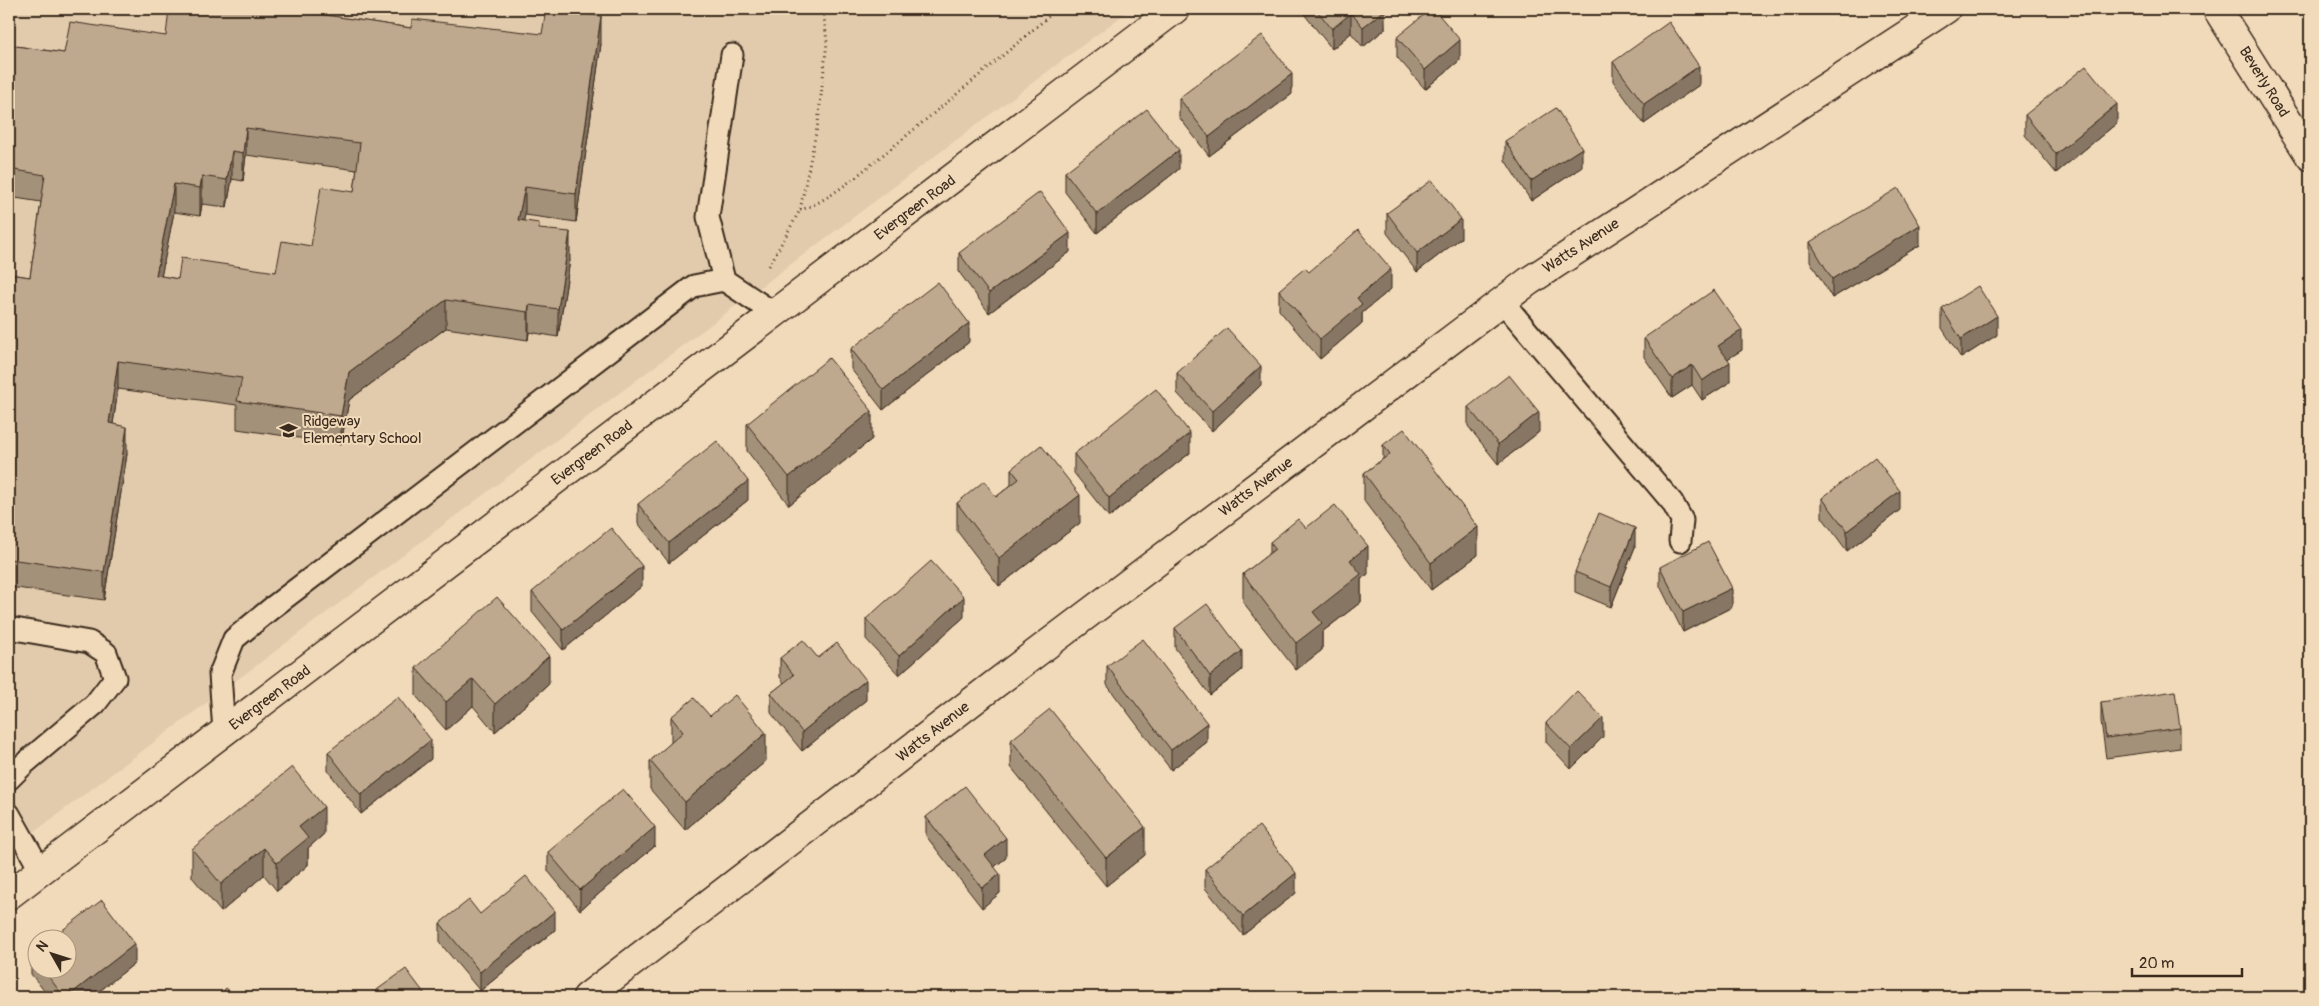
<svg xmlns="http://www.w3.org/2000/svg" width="2319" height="1006" font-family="Pangolin,sans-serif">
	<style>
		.built { fill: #e2cbac }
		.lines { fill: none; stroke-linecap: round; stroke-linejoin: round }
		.lane-casing { stroke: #3b2a1e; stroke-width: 25 }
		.street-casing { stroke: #3b2a1e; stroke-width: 31 }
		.path { stroke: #3b2a1e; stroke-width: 3; stroke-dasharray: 1 4; stroke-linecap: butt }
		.lane { stroke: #f1dab9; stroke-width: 21 }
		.street { stroke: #f1dab9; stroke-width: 28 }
		.wall { fill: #a4917a; stroke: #3b2a1e; fill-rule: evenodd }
		.shaded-wall { fill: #867663; stroke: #3b2a1e }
		.building { fill: #bfa98e; stroke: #3b2a1e; fill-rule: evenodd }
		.labels { text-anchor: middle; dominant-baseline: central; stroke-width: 4; stroke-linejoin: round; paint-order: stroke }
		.street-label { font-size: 15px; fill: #3b2a1e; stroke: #f1dab9 }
		.poi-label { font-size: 15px; fill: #3b2a1e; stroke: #f1dab9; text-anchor: start }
	</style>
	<rect width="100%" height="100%" fill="#f1dab9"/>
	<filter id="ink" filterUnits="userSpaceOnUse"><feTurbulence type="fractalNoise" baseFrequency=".02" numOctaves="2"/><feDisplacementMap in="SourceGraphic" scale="10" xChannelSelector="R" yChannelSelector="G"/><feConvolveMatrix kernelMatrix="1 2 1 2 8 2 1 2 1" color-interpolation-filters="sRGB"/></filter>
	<g filter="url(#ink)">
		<!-- built -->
		<path class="built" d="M9 9H1131L9 851Z"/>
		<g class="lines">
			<defs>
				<path id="lane" d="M724 280 708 217 732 55
					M1502 301 1672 502 1682 520 1680 541
					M9 628 89 642 106 653 115 678 95 704 24 764 9 779
					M224 732 220 674 234 639 273 607 694 286 724 280 775 314
					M9 814 41 871"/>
				<path id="street" d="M2217 9 2310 156
					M9 895 1175 9
					M587 997 991 687 1529 281 1946 9"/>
			</defs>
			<!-- lane casing -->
			<use href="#lane" class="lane-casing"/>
			<!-- street casing -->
			<use href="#street" class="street-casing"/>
			<!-- path -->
			<path class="path" d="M800 210C829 202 863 170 888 151 945 104 1002 57 1057 9
				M769 266 800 210 818 123 827 42 823 9"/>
			<!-- lane -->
			<use href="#lane" class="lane"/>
			<!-- street -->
			<use href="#street" class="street"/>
		</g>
		<!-- wall -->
		<path class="wall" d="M1300 9H1384L1385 29 1363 47 1351 33 1332 49Z
			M298 11 411 28 601 44 576 222 525 215 523 221 539 229 570 260 558 337 529 332 528 340 446 328 349 400 341 444 237 429V405L118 389 113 424 127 454 104 600 9 587V274L30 277 41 202 9 197V45L64 53 166 36ZM246 155 357 170 354 192 311 246 276 272 178 279 161 276 174 212 200 216 202 204 227 207 232 179 243 181Z
			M1397 37 1460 60 1425 89 1397 57Z
			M1613 62 1699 85 1644 124 1613 81Z
			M1292 94 1209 156 1179 117V98Z
			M2025 115 2117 123 2056 173 2025 135Z
			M1505 141 1582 167 1531 201 1505 160Z
			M1179 169 1097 233 1065 192V172Z
			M1387 213 1461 238 1417 272 1387 233Z
			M1810 242 1920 245 1832 298 1810 261Z
			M1070 252 989 313 959 272V253Z
			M1309 272 1391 289 1362 313V323L1320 359 1279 310V290Z
			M1942 309 1997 335 1961 358 1942 328Z
			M1644 338 1742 350 1727 359 1730 382 1702 400 1692 385 1672 398 1644 357Z
			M969 342 883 410 851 369V349Z
			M1177 373 1261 385 1212 431 1177 393Z
			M1468 407 1539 432 1498 464 1468 426Z
			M747 424 872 439 789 505 747 451Z
			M1383 445 1478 555 1431 590 1364 501V473L1383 459Z
			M1190 453 1109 517 1074 473V454Z
			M1011 469 1080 523 999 586 957 531V503L996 497 1011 485Z
			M1822 498 1900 510 1847 551 1822 517Z
			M748 500 669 563 638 523V504Z
			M1306 528 1368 574 1361 579V602L1322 632V650L1296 670 1243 602V574L1270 553V542Z
			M1635 547 1611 607 1575 592V572Z
			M1660 567 1732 607 1683 632 1660 586Z
			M642 586 563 650 532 612V592Z
			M964 617 899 675 866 639V619Z
			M1175 628 1242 670 1210 695 1175 648Z
			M780 658 866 700 802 751 771 713V693L784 683 780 677Z
			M1107 666 1207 742 1171 770 1107 685Z
			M416 668 549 684 495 732 473 706 446 730 416 696Z
			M2101 702 2180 728V748L2106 758 2101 721Z
			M671 717 766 761 685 830 650 789V761L671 743Z
			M1546 723 1603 737 1571 769 1546 742Z
			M1011 740 1145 855 1106 886 1011 767Z
			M328 752 431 759 361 814 328 771Z
			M926 817 1006 858 994 867 1000 893 982 908 926 836Z
			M324 834 308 848V865L277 891 264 875 221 912 192 877V849Z
			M655 846 580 910 548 871V852Z
			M1205 869 1296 893 1243 935 1205 888Z
			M480 914 555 930 480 991 440 943V923Z
			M38 950V968H68L135 963 92 997H49L31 974V955Z"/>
		<!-- shaded-wall -->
		<path class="shaded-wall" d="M1385 10V29L1363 47V27Z
			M1351 13V33L1332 49V29Z
			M601 16V44L576 222V194Z
			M1460 40V60L1425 89V70Z
			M1699 66V85L1644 124V104Z
			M1292 74V94L1209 156V137Z
			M2117 104V123L2056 173V154Z
			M246 128V155L243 181V153Z
			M1582 148V167L1531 201V181Z
			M1179 150V169L1097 233V214Z
			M232 151V179L227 207V180Z
			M202 176V204L200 216V188Z
			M174 184V212L156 303V275Z
			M525 187V215L518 248V220Z
			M1461 219V238L1417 272V253Z
			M1920 225V245L1832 298V279Z
			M570 232V260L558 337V309Z
			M1070 233V252L989 313V293Z
			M1391 269V289L1362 313V323L1320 359V339L1357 298Z
			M446 300V328L349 400 341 444V416L349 372Z
			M529 305V332L528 340V312Z
			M1997 316V335L1961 358V339Z
			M969 323V342L883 410V390Z
			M1742 330V350L1718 365V346Z
			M118 361V389L109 451V423Z
			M1730 362V382L1702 400V381Z
			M1692 365V385L1672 398V379Z
			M1261 366V385L1212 431V411Z
			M872 411V439L789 505V477Z
			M1539 412V432L1498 464V444Z
			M127 427V454L104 600V572Z
			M1190 433V453L1109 517V498Z
			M748 481V500L669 563V543Z
			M1900 491V510L1847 551V531Z
			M1080 495V523L999 586V558Z
			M1478 527V555L1431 590V563Z
			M1635 528V547L1611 607V587Z
			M1368 546V574L1361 579V602L1322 632V650L1296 670V643L1313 612 1350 560Z
			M642 566V586L563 650V630Z
			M1732 588V607L1683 632V612Z
			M964 597V617L899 675V656Z
			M1242 651V670L1210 695V676Z
			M549 656V684L495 732V704Z
			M473 679V706L446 730V702Z
			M866 680V700L802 751V732Z
			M1603 718V737L1571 769V749Z
			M1207 723V742L1171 770V750Z
			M766 733V761L685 830V802Z
			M431 740V759L361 814V795Z
			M324 807V834L308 848V865L277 891V863L299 827Z
			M655 827V846L580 910V890Z
			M1145 827V855L1106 886V858Z
			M1006 838V858L985 874V855Z
			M264 848V875L221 912V884Z
			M1296 873V893L1243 935V916Z
			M1000 874V893L982 908V888Z
			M555 911V930L480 991V972Z
			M135 944V963L92 997H67Z"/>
		<!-- building -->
		<path class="building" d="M169 9H293V10L411 28 412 19 542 34 546 9 601 16 576 194 525 187 518 220 539 223V229L570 232 558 309 529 305 528 312 446 300 349 372 341 416 237 401 242 378 118 361 109 423 127 427 104 572 9 559V274L30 277 45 175 9 169V45L64 53 70 22 166 36ZM246 128 360 143 354 192 321 187 311 246 282 241 276 272 181 258 178 279 156 275 174 184 200 188 202 176 227 180 232 151 243 153Z
			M1316 9H1384L1385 10 1363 27 1351 13 1332 29Z
			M1431 9H1434L1460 40 1425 70 1397 37Z
			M1669 22 1699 66 1644 104 1613 62Z
			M1262 35 1292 74 1209 137 1179 98Z
			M2086 66 2117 104 2056 154 2025 115Z
			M1556 108 1582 148 1531 181 1505 141Z
			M1147 109 1179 150 1097 214 1065 172Z
			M1432 180 1461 219 1417 253 1387 213Z
			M1898 188 1920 225 1832 279 1810 242Z
			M1040 192 1070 233 989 293 959 253Z
			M1358 230 1391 269 1357 298 1362 304 1320 339 1279 290 1305 268 1309 272Z
			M938 282 969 323 883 390 851 349Z
			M1978 286 1997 316 1961 339 1942 309Z
			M1714 290 1742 330 1718 346 1730 362 1702 381 1692 365 1672 379 1644 338Z
			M1227 328 1261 366 1212 411 1177 373Z
			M829 358 872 411 789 477 747 424Z
			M1509 375 1539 412 1498 444 1468 407Z
			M1156 389 1190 433 1109 498 1074 454Z
			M1404 429 1478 527 1431 563 1364 473 1390 454 1383 445Z
			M717 441 748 481 669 543 638 504Z
			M1041 445 1080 495 999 558 957 503 984 481 996 497 1019 479 1011 469Z
			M1875 457 1900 491 1847 531 1822 498Z
			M1335 505 1368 546 1350 560 1361 574 1313 612 1322 623 1296 643 1243 574 1275 549 1270 542 1298 519 1306 528Z
			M1599 513 1635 528 1611 587 1575 572Z
			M611 528 642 566 563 630 532 592Z
			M1708 542 1732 588 1683 612 1660 567Z
			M931 561 964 597 899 656 866 619Z
			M497 597 549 656 495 704 473 679 446 702 416 668Z
			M1207 604 1242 651 1210 676 1175 628Z
			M1143 639 1207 723 1171 750 1107 666Z
			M803 640 818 658 837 643 866 680 802 732 771 693 794 675 780 658Z
			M1577 691 1603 718 1571 749 1546 723Z
			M2175 691 2180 728 2106 738 2101 702Z
			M735 695 766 733 685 802 650 761 683 732 671 717 694 698 710 716Z
			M398 697 431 740 361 795 328 752Z
			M1050 709 1145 827 1106 858 1011 740Z
			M292 767 324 807 299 827 308 838 277 863 264 848 221 884 192 849Z
			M965 786 1006 838 985 855 1000 874 982 888 926 817Z
			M623 789 655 827 580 890 548 852Z
			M1259 826 1296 873 1243 916 1205 869Z
			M526 876 555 911 480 972 440 923 469 900 480 914Z
			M102 900 135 944 67 997H64L42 968H68V938H52Z
			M38 950V963L31 955Z
			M406 969 427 997H367Z
			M226 988 237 997H217Z"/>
	</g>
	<!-- icons -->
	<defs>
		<symbol id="school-bare" viewBox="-9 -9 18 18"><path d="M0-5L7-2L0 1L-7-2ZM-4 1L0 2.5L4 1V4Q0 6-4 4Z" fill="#3b2a1e" stroke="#f1dab9" stroke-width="2.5" paint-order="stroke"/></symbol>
	</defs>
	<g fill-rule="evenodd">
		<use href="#school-bare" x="276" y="418" width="25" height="25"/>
	</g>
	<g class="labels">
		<!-- street labels -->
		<g class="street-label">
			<text transform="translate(2264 82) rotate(58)">Beverly Road</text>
			<text transform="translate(915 208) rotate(-37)">Evergreen Road</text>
			<text transform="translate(1581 246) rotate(-33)">Watts Avenue</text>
			<text transform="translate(592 453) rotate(-37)">Evergreen Road</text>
			<text transform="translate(1256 487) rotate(-37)">Watts Avenue</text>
			<text transform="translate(270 698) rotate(-37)">Evergreen Road</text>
			<text transform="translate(933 732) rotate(-38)">Watts Avenue</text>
		</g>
		<!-- poi labels -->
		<g class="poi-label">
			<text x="303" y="421">Ridgeway<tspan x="303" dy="17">Elementary School</tspan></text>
		</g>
	</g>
	<!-- margin -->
	<rect width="2319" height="1006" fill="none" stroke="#f1dab9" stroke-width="30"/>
	<rect x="15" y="15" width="2289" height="976" fill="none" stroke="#3b2a1e" stroke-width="2" filter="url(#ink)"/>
	<!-- north arrow -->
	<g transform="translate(52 954) rotate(309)"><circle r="24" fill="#f1dab9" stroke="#a8947b"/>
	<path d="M0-4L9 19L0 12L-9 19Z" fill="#3b2a1e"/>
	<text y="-8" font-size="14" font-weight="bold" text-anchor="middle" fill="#3b2a1e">N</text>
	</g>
	<!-- scale -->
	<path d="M2132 968v8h110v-8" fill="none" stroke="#3b2a1e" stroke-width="2.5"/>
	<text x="2139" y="968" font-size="15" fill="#3b2a1e" stroke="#f1dab9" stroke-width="4" paint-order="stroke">20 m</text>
</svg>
